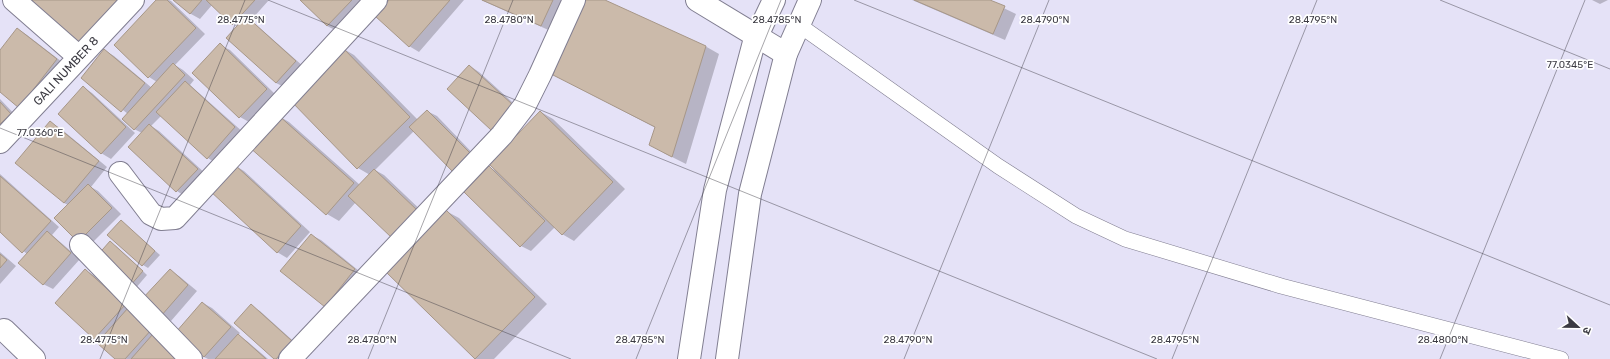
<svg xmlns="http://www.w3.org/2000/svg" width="1610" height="359" font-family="Rubik,'Noto Sans Devanagari',sans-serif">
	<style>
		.shadow { fill: #0003 }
		.building { fill: #cbbaaa; stroke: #a79788 }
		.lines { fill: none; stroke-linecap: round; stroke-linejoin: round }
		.service-casing { stroke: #817e91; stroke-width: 16 }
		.minor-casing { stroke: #817e91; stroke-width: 24 }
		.tertiary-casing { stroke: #817e91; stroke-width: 24 }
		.secondary-casing { stroke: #817e91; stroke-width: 24 }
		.service { stroke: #fff; stroke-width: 15 }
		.minor { stroke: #fff; stroke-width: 22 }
		.tertiary { stroke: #fff; stroke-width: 22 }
		.secondary { stroke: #fff; stroke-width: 22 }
		.ticks { fill: none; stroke: #3b3a42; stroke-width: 1; stroke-opacity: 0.45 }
		.labels { text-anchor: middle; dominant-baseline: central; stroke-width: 3.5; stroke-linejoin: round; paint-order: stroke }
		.street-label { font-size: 12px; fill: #3b3a42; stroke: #fff }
		.ticks-label { font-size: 10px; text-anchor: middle; fill: #3b3a42; stroke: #fff; stroke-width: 3.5; stroke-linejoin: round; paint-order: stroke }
	</style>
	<rect width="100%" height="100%" fill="#e5e2f7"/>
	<!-- shadow -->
	<path class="shadow" d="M158 0H169L171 1 205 34 175 65 183 70 194 80 190 85 244 133 217 164 208 158 161 116 151 126 159 131 207 175 186 197 177 191 142 133 134 129 128 114 82 78 104 50 114 56 152 88 157 82 149 77Z
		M175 0H269L251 20 304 67 286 88 276 83 237 27 212 5 200 19 191 14Z
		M301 0H361L364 3 337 31 327 26Z
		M390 0H464L419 52 409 46Z
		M481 0H568L553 32Z
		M603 0 705 46 719 54 686 164 664 153 656 128 554 75Z
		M912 0H987L1016 14 1005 40Z
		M1592 0H1608L1600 4Z
		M18 29 27 35 66 65 20 107 0 91V52Z
		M220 45 230 50 276 95 249 122 240 117Z
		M342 48 354 55 418 120 427 111 437 116 482 163 414 131 375 170 384 175 427 216 356 202 339 221 327 214 250 146 277 115 289 122 360 185 370 175 358 168 290 99Z
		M470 66 479 72 522 111 501 134 491 129Z
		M83 87 92 93 135 133 111 159 101 153Z
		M0 99 20 120 0 139Z
		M541 112 553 119 625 189 574 241 562 234 555 227 531 251 521 246 465 192 489 167 496 171Z
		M51 123 60 128 107 167 91 187 98 191 121 214 88 247 68 205 64 203Z
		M234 165 244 171 310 232 287 258 277 252Z
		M0 174 59 227 52 235 80 259 53 289 43 284 27 254 0 231Z
		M446 211 459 218 547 304 494 359H476L387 272Z
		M121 221 160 255 148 268 143 265Z
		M311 235 321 240 364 275 325 306Z
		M115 245 147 275 135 289Z
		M0 252 16 266 0 284Z
		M85 270 95 276 134 311 183 359H116L100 341 95 338Z
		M170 270 179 276 197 291 171 321 161 315Z
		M203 303 212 308 240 333 238 335 247 341 268 359H208L204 357Z
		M251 306 260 311 301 348 291 359H275Z"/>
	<!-- building -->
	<path class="building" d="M33 0H122L81 48 30 3Z
		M156 0H167L196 28 148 78 114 45Z
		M173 0H202L190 14Z
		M206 0H255L232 25Z
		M300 0H352L327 26Z
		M389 0H450L409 47 375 16Z
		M482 0H553L541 26Z
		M578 0H605L706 46 672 157 649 145 655 127 553 75Z
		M914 0H990L1005 6 993 34Z
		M246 16 296 61 276 83 226 38Z
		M17 28 57 59 19 108 0 92V50Z
		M220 43 267 89 239 118 192 73Z
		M342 47 410 117 357 169 289 99Z
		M104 49 145 83 121 112 81 78Z
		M173 63 185 75 134 130 122 119Z
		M469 65 513 105 491 130 447 89Z
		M185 81 235 127 207 159 156 112Z
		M83 86 126 127 101 154 58 114Z
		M0 102 11 114 0 124Z
		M427 110 474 157 456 175 409 127Z
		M540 111 613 182 562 235 489 164Z
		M277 114 354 183 326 215 248 146Z
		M50 121 99 161 64 203 15 163Z
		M149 124 198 169 176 192 128 147Z
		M234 164 301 226 277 253 209 190Z
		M489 166 545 221 520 247 464 192Z
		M374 169 418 211 392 238 348 196Z
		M0 176 51 221 22 253 0 232Z
		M88 184 112 208 78 242 54 218Z
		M446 210 535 297 475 359 386 272Z
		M121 220 155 251 142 266 107 235Z
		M47 231 71 253 43 285 18 263Z
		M311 234 355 269 325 307 280 271Z
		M110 241 143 271 129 287 96 257Z
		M0 254 7 260 0 268Z
		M85 269 125 305 94 339 55 303Z
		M170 269 188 285 161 316 142 299Z
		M202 302 231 327 204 357 176 332Z
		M251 304 292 341 276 359H274L234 323Z
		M128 308 152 329 125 359H115L97 343Z
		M153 334 181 359H131Z
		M238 334 266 359H215Z"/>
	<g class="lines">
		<defs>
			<path id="service" d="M799 25 998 166 1076 216 1125 239 1281 286 1561 359"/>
			<path id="minor" d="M14 0 79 57
				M0 142 133 0
				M120 173 151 214 161 219 175 218 376 0
				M81 245 191 359
				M4 330 34 359
				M290 359 502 135 525 105 540 75 574 0"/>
			<path id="tertiary" d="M697 0 786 54"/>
			<path id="secondary" d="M689 359 715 190 754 42 774 0
				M727 359 750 194 786 54 810 0"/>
		</defs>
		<!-- service casing -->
		<use href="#service" class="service-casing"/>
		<!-- minor casing -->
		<use href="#minor" class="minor-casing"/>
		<!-- tertiary casing -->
		<use href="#tertiary" class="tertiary-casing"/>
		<!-- secondary casing -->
		<use href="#secondary" class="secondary-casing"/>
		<!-- service -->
		<use href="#service" class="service"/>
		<!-- minor -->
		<use href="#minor" class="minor"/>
		<!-- tertiary -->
		<use href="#tertiary" class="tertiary"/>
		<!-- secondary -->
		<use href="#secondary" class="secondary"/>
	</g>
	<!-- ticks -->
	<path class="ticks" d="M268 0 1157 359M854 0 1610 305M1440 0 1610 69M0 128 571 359M100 359 245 0M368 359 513 0M636 359 781 0M904 359 1049 0M1172 359 1317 0M1440 359 1585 0"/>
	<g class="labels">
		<!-- street labels -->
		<g class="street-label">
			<text transform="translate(66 71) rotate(-47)">GALI NUMBER 8</text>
		</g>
	</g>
	<g class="ticks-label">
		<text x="241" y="23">28.4775°N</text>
		<text x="509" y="23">28.4780°N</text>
		<text x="777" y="23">28.4785°N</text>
		<text x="1045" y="23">28.4790°N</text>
		<text x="1313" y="23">28.4795°N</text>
		<text x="1570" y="68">77.0345°E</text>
		<text x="40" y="136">77.0360°E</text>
		<text x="104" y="343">28.4775°N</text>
		<text x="372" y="343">28.4780°N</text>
		<text x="640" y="343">28.4785°N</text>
		<text x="908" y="343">28.4790°N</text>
		<text x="1175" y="343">28.4795°N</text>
		<text x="1443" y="343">28.4800°N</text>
	</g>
	<!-- north arrow -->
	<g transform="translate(1578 327) rotate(112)" stroke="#ffffff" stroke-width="3" paint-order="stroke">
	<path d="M0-3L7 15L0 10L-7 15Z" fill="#3b3a42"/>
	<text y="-6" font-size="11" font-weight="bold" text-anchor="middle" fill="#3b3a42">उ</text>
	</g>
</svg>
